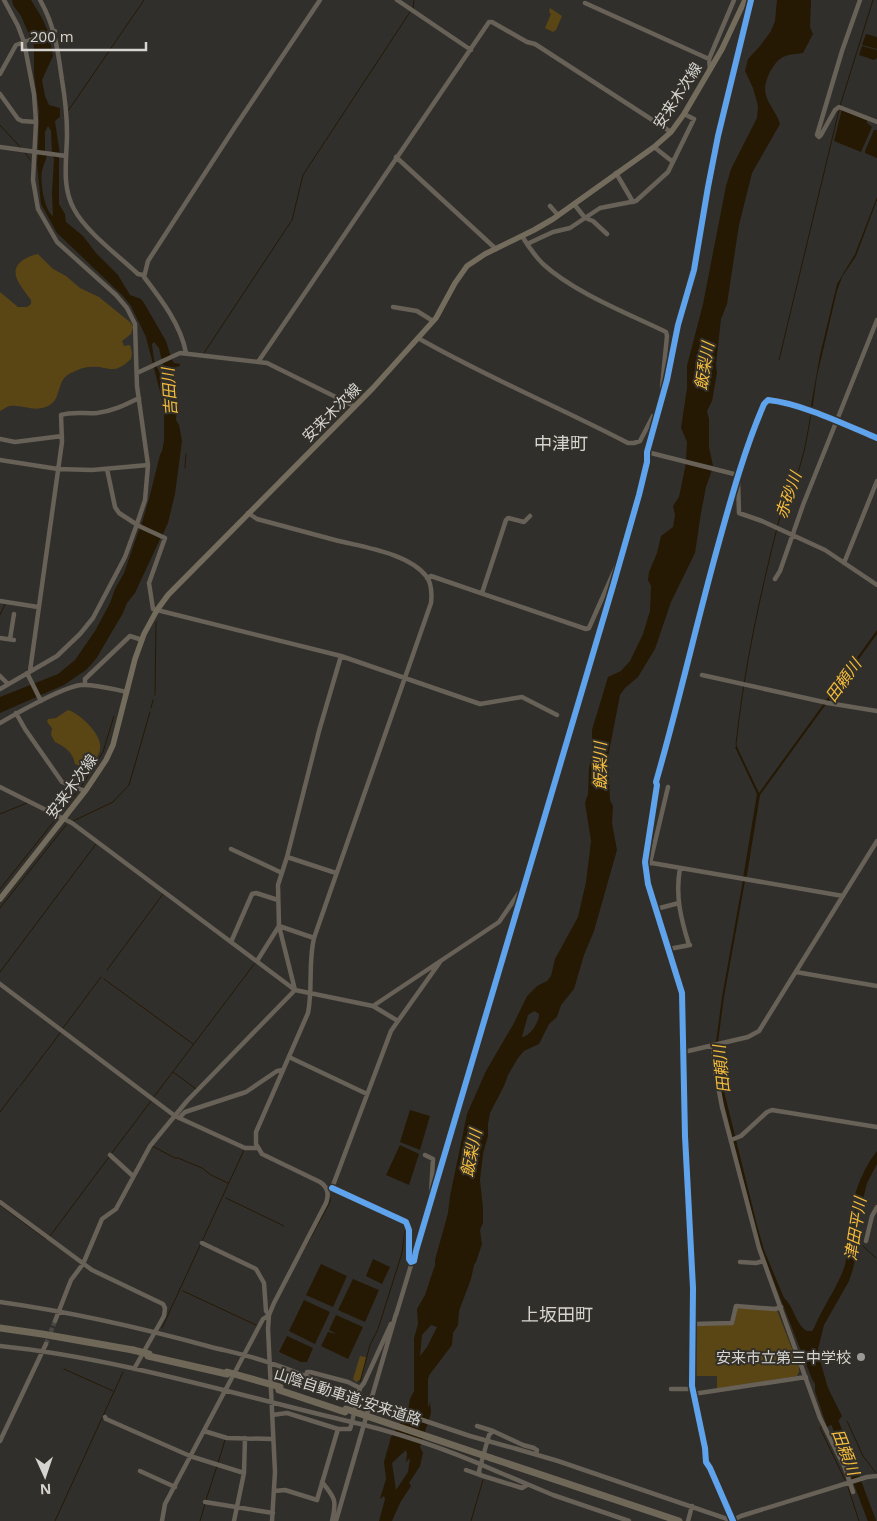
<svg xmlns="http://www.w3.org/2000/svg" width="877" height="1521" font-family="'Open Sans','Noto Sans JP',sans-serif">
	<style>
		.green { fill: #5a4514 }
		.water { fill: #251904; fill-rule: evenodd }
		.lines { fill: none; stroke-linecap: round; stroke-linejoin: round }
		.stream { stroke: #251904; stroke-width: 1 }
		.river { stroke: #251904; stroke-width: 8 }
		.minor-tunnel { stroke: #4a4845; stroke-width: 4.5; stroke-dasharray: 4.5 2; stroke-linecap: butt }
		.minor { stroke: #676157; stroke-width: 4.5 }
		.major { stroke: #736c5c; stroke-width: 5.5 }
		.highway { stroke: #6f6758; stroke-width: 7 }
		.minor-bridge { stroke: #676157; stroke-width: 4.5 }
		.highway-bridge { stroke: #6f6758; stroke-width: 7 }
		.cycleway-casing { stroke: #33302a; stroke-width: 9 }
		.cycleway { stroke: #60a3ed; stroke-width: 6 }
		.poi-dot { fill: #9c9a97; stroke: #33302a; stroke-width: 2 }
		.labels { text-anchor: middle; dominant-baseline: central; stroke-width: 4; stroke-linejoin: round; paint-order: stroke }
		.street-label { font-size: 15px; fill: #d6d4d0; stroke: #33302a }
		.poi-label { font-size: 15px; fill: #d6d4d0; stroke: #33302a; text-anchor: end }
		.water-label { font-size: 16px; font-style: italic; fill: #f5bc3b; stroke: #33302a }
		.quarter-label { font-size: 18px; fill: #d6d4d0; stroke: #33302a }
	</style>
	<rect width="100%" height="100%" fill="#312f2c"/>
	<!-- green -->
	<path class="green" d="M550 8 562 16 556 30 553 32 545 28 551 14 549 12Z
		M38 254 53 269 66 276 80 288 99 297 131 323 133 327 131 334 122 341 124 346 130 345 132 353 131 359C112 377 109 365 89 367 83 367 76 371 71 373 55 380 63 399 48 406 34 413 23 404 10 406 7 406 3 410 0 411V292L18 307H27L31 304V300C22 287 6 272 23 260 28 257 32 255 38 254Z
		M68 710C79 713 99 732 100 744 102 758 87 771 75 764 73 752 65 747 55 742L51 735 52 728 47 722 48 719 56 718Z
		M737 1308 777 1310 799 1367V1372L797 1376 717 1389V1376H695V1325H733L735 1322V1309Z
		M360 1356 366 1357 365 1364 361 1379 356 1382 353 1379Z"/>
	<!-- water -->
	<path class="water" d="M12 0H31L42 18 49 34 53 56 42 80 45 96 49 105 60 108V117L56 120 55 122 60 154 52 153 51 131 48 126 45 132V152L38 151 39 111 34 74V46L21 16 13 5Z
		M777 0H811L810 27 813 34 803 53C797 54 789 54 783 57 773 62 762 84 766 95 769 106 777 113 780 124L752 173 739 225 727 304 721 319 716 364 717 373 712 401 707 411 709 419V447L713 466 686 460 687 442 681 428 687 388V366L703 304 726 186 731 169 757 118 758 106 753 88 745 71 748 59 760 46 771 31 775 21Z
		M866 34 877 37V49L862 45Z
		M862 46 877 50V58L874 60 859 55Z
		M842 109 867 120V123L872 127 861 152 834 141Z
		M874 130H877V158L865 153V151Z
		M38 152 47 155C46 161 43 165 42 171 40 182 44 210 53 216L52 193 54 159 52 154 59 155V204L65 214 66 222 83 236 96 253 118 275 130 295 141 299 144 303 166 341 171 357 162 361 159 348 154 342 152 344 154 360 161 376V384L163 388 165 377 162 362 171 358 174 363 180 364V366L176 367 173 370 177 406 176 420 179 425 182 441 175 494 168 523 162 536 141 526 149 499 160 455 162 451 164 441V407L146 337 131 306 123 296 57 233 41 204 37 164Z
		M877 197V200L856 256 842 277 837 291 817 376 812 411H810L820 355 837 284 855 254Z
		M686 463 712 470 706 487 701 513 695 553 671 602 655 649 638 677 625 688 620 695 608 757 610 800 613 806 612 823 617 850 594 931 584 955 574 989 561 1005 557 1017 549 1024 539 1044 524 1051 518 1058 508 1075 504 1086 490 1113 488 1124V1136L483 1154 480 1180 483 1208V1223L480 1230 482 1244 476 1262 474 1265 471 1279 459 1311 458 1325 453 1333 452 1345 430 1374 428 1379V1405L429 1407 430 1401 431 1413 420 1447 423 1453 420 1466 409 1483 411 1486 400 1503 392 1521H379L385 1499 384 1496 380 1499 386 1479 384 1462 391 1437 408 1411 410 1399 414 1391V1338L418 1324 417 1309 425 1295 435 1265V1260L448 1213 450 1196 467 1114 486 1071 514 1023 527 996 537 986 547 981 551 976 555 959 578 917 586 882 591 841 585 803 588 794 589 768 592 756V730L608 677 621 671 630 661 643 634 650 611 651 586 648 580 649 572 657 553 661 536 673 527 675 515 673 506 679 497ZM534 1011 539 1014C539 1023 530 1036 522 1037L528 1015ZM431 1325 437 1327 427 1347 420 1356 422 1335ZM406 1450 407 1454 406 1462 410 1458 408 1472 396 1490 392 1463Z
		M140 527 161 537 135 593 127 603 123 613 96 659 86 670 64 685 0 713V697L58 674 75 660 95 631 110 603 115 589 124 573Z
		M877 630V634L760 795 747 875 746 879 743 878 757 794 735 747H737L759 793Z
		M743 880 745 881 724 997 718 1042H716L722 997Z
		M718 1046 722 1083 757 1225 764 1250 784 1298C794 1306 795 1324 807 1331H812L814 1328C823 1306 838 1287 845 1265 848 1253 847 1242 848 1230 851 1202 859 1174 877 1151V1164L867 1183 857 1224 856 1255 853 1269 849 1281 824 1325 818 1349 819 1357 828 1388 842 1416 839 1420 837 1419 838 1422 827 1427 815 1391V1384L812 1379 761 1249 721 1092 716 1047Z
		M410 1110 430 1116 420 1150 400 1142Z
		M400 1145 419 1154 409 1185 386 1175Z
		M373 1259 390 1267 382 1284 366 1276Z
		M321 1264 347 1276 333 1307 306 1295Z
		M353 1279 379 1290 365 1322 338 1310Z
		M304 1300 330 1312 315 1344 289 1331Z
		M336 1315 363 1327 348 1359 321 1346 328 1332 337 1334 329 1330Z
		M287 1336 313 1348 307 1362H301L279 1352Z"/>
	<g class="lines">
		<!-- stream -->
		<path class="stream" d="M413 9 414 0
			M68 111 144 0
			M0 125 21 148
			M24 151 30 160
			M204 353 292 220 303 175 410 12
			M779 360 840 106 873 0
			M185 468 186 454
			M0 615 5 604
			M155 695 156 622
			M151 708 153 700
			M737 748 736 744C744 668 760 595 779 520 781 512 782 503 786 495 789 488 794 483 797 475 804 455 808 434 811 412
			M81 787 103 752 114 716
			M60 813 77 792
			M0 814 27 803
			M73 821 113 802 129 785 150 712
			M0 889 55 820
			M0 908 66 825
			M107 970 163 894
			M0 972 96 844
			M104 979 193 1044
			M63 1028 101 977
			M173 1072 196 1089
			M20 1086 61 1032
			M153 1098 255 963
			M0 1112 18 1088
			M152 1146 175 1158H178L202 1168 211 1175 228 1183
			M111 1154 151 1101
			M226 1198 284 1226
			M0 1205 46 1239 47 1238
			M50 1236 109 1157
			M863 1246 876 1258
			M300 1257 330 1202V1198
			M183 1291 256 1325
			M162 1328 244 1150
			M64 1369 113 1391
			M360 1382 370 1345 378 1329 402 1253 405 1230
			M847 1421 863 1456 876 1473
			M822 1426 820 1428 845 1480
			M218 1463 225 1440
			M709 1470 723 1507
			M848 1487 859 1521
			M206 1500 217 1466
			M55 1521 123 1372
			M200 1521 205 1504
			M471 1521 483 1480"/>
		<!-- river -->
		<path class="river" d="M832 1415 872 1521"/>
		<!-- minor-tunnel -->
		<path class="minor-tunnel" d="M46 1344 55 1321"/>
		<!-- minor -->
		<path class="minor" d="M40 0C55 26 58 51 62 80 65 98 67 116 67 134 67 158 61 186 74 209 86 232 119 256 138 274L143 275
			M397 0 471 50
			M860 0 842 51 817 135 819 137 821 135 835 110 839 107 877 122
			M585 3 709 59
			M710 70 709 59 734 0
			M0 74 16 45 55 31
			M0 94 18 119 22 121 36 122
			M0 147 66 156
			M654 147 673 162
			M396 157 496 249
			M616 173 633 202
			M574 204 585 218 593 221 607 234
			M550 206 558 215
			M522 236C528 246 535 256 543 264 575 293 627 313 666 332L667 336 662 387 663 389
			M527 244 553 232 570 228 600 208 636 201 668 172 694 119 684 114
			M393 307 417 311 433 321
			M418 338C486 377 559 407 628 443H634L640 441 653 416 657 415
			M186 353C181 325 161 299 144 277L148 261 235 127 320 0
			M258 362 489 22H492L527 42 535 44 671 132
			M137 373 180 353 267 363 354 406
			M0 439 15 442 62 436
			M647 452 738 475
			M0 460 58 469 92 470 148 465
			M107 469 115 507 119 513 139 526 165 538 149 583 153 609 341 656 480 704 522 697 557 715
			M738 479 739 513 762 521 825 550 877 585
			M248 513 257 519C283 526 309 533 335 540 363 547 409 553 427 577 432 585 432 594 431 603L314 938C308 963 313 988 308 1013L256 1132V1144L262 1154 320 1182C328 1187 329 1195 326 1203L274 1303 269 1315 268 1329 275 1472 272 1521
			M844 563 877 481
			M427 578 431 576 586 629 589 628 616 567
			M775 579 780 571 803 505 877 320
			M482 593 506 520 508 518 524 522 530 516
			M0 601 38 607
			M0 638 14 640
			M10 639 14 614
			M30 671 62 442 61 415C74 411 84 414 97 413 113 411 125 405 139 398
			M27 673 41 701
			M702 675 828 703 877 711
			M0 676 8 684
			M85 685V679L130 636 142 640
			M0 689 57 656 80 634 93 618 125 557 137 524 145 500 148 465 137 386 135 324 127 308 116 295 57 242 38 209 33 180 36 122 34 94 24 42 18 26 4 0
			M16 713 25 729 62 782 85 791
			M0 723C17 713 63 687 81 685 96 684 112 689 127 692
			M0 787 72 823 295 990 373 1006 398 1021 440 962
			M231 849 282 873
			M287 857 336 873
			M650 863 668 787
			M645 864 652 863 843 896
			M680 868C675 896 681 919 689 945
			M656 909 679 903
			M231 942 252 894 256 893 278 900
			M669 949 690 945
			M257 961 279 926 278 885 287 857 319 731 341 656
			M796 972 877 986
			M0 984 175 1116 245 1148H257
			M295 990 279 926 314 938
			M373 1006 499 922 521 890
			M713 1045 715 1070 722 1107 759 1248 820 1418 845 1468 853 1492
			M684 1052 748 1037 759 1031 877 841
			M289 1057 367 1094
			M179 1118 185 1112 246 1092 277 1071 283 1070
			M731 1140 741 1136 767 1112 772 1110 877 1127
			M110 1155 133 1176
			M425 1155 433 1159 431 1194
			M330 1188H332L391 1031 398 1021
			M332 1188 406 1222 409 1230V1259L411 1262 414 1261 416 1251 613 586 639 495 647 462V452L667 380 678 325 694 270 708 187 718 136 751 0
			M0 1202 92 1270 163 1304 165 1308 164 1316 134 1369
			M866 1241 872 1216 877 1207
			M202 1243 256 1269 264 1283 266 1311 269 1315
			M740 1262 756 1263 763 1261
			M0 1302C71 1312 142 1328 211 1347 231 1352 251 1356 270 1363 298 1372 324 1384 351 1396
			M396 1315 412 1262
			M55 1321 71 1280 83 1264 102 1219 116 1209 150 1146 187 1101 295 990
			M693 1324 732 1323 736 1306 775 1309 781 1307
			M0 1346C116 1358 229 1393 343 1420
			M306 1376 307 1372H310L348 1382 360 1388 351 1426 350 1429H338
			M360 1388 364 1383 391 1324
			M671 1389H692
			M693 1394 806 1377
			M272 1415 287 1413 338 1429 317 1500 285 1490 274 1491
			M105 1417 106 1419 190 1456 244 1473 245 1438
			M477 1426 493 1431
			M204 1431 227 1438 273 1439
			M0 1441 46 1344
			M517 1449 558 1461 733 1521
			M466 1470 480 1475
			M140 1471 175 1487
			M496 1471 553 1495 629 1521
			M322 1482C335 1498 337 1500 332 1521
			M527 1485 522 1488 480 1475 479 1471 489 1435 493 1431 523 1445 534 1448 537 1450 536 1454
			M205 1502 273 1513
			M733 1520 741 1516 867 1477 877 1476
			M162 1521 165 1504 263 1319 269 1315
			M234 1521 244 1473
			M336 1521 396 1314
			M688 1521 692 1506
			M733 1521 710 1468 706 1462 705 1448 692 1386 693 1288 685 1136 682 993 648 884 645 862 657 785 656 782C679 702 697 621 719 542 732 495 745 448 764 404L768 400C800 403 846 425 877 438"/>
		<!-- major -->
		<path class="major" d="M0 899 86 790 106 760 113 745 135 659 144 634 157 610 168 595 373 388 436 318 455 283 467 266 485 254 534 230 553 219 654 147 671 132 684 114 722 49 745 0"/>
		<!-- highway -->
		<path class="highway" d="M0 1328 42 1334 133 1350
			M148 1356 227 1374
			M279 1390 345 1412
			M491 1458 679 1521"/>
		<!-- minor-bridge -->
		<path class="minor-bridge" d="M351 1396 470 1436 517 1449
			M343 1420C393 1431 449 1450 496 1471"/>
		<!-- highway-bridge -->
		<path class="highway-bridge" d="M133 1350 149 1354
			M227 1372 280 1387
			M346 1409 491 1458"/>
		<defs>
			<path id="cycleway" d="M332 1188 406 1222 409 1230V1259L411 1262 414 1261 416 1251 613 586 639 495 647 462V452L667 380 678 325 694 270 708 187 718 136 751 0
				M733 1521 710 1468 706 1462 705 1448 692 1386 693 1288 685 1136 682 993 648 884 645 862 657 785 656 782C679 702 697 621 719 542 732 495 745 448 764 404L768 400C800 403 846 425 877 438"/>
		</defs>
		<!-- cycleway casing -->
		<use href="#cycleway" class="cycleway-casing"/>
		<!-- cycleway -->
		<use href="#cycleway" class="cycleway"/>
	</g>
	<!-- markers -->
	<circle class="poi-dot" cx="861" cy="1357" r="5"/>
	<g class="labels">
		<!-- street labels -->
		<g class="street-label">
			<text transform="translate(677 95) rotate(-57)">安来木次線</text>
			<text transform="translate(331 412) rotate(-45)">安来木次線</text>
			<text transform="translate(71 786) rotate(-54)">安来木次線</text>
			<text transform="translate(348 1396) rotate(18)">山陰自動車道;安来道路</text>
		</g>
		<!-- poi labels -->
		<g class="poi-label">
			<text x="851" y="1357">安来市立第三中学校</text>
		</g>
		<!-- water labels -->
		<g class="water-label">
			<text transform="translate(704 366) rotate(-81)">飯梨川</text>
			<text transform="translate(169 392) rotate(-94)">吉田川</text>
			<text transform="translate(788 495) rotate(-71)">赤砂川</text>
			<text transform="translate(843 680) rotate(-54)">田頼川</text>
			<text transform="translate(600 766) rotate(-90)">飯梨川</text>
			<text transform="translate(721 1069) rotate(-96)">田頼川</text>
			<text transform="translate(471 1153) rotate(-79)">飯梨川</text>
			<text transform="translate(855 1229) rotate(-81)">津田平川</text>
			<text transform="translate(846 1452) rotate(69)">田頼川</text>
		</g>
		<!-- quarter labels -->
		<g class="quarter-label">
			<text x="561" y="443">中津町</text>
			<text x="557" y="1314">上坂田町</text>
		</g>
	</g>
	<!-- north arrow -->
	<g transform="translate(45 1476) rotate(177)" stroke="#33302a" stroke-width="4" paint-order="stroke">
	<path d="M0-4L9 19L0 12L-9 19Z" fill="#d6d4d0"/>
	<text y="-8" font-size="14" font-weight="bold" text-anchor="middle" fill="#d6d4d0">N</text>
	</g>
	<!-- scale -->
	<path d="M22 42v8h124v-8" fill="none" stroke="#d6d4d0" stroke-width="2.5"/>
	<text x="30" y="42" font-size="15" fill="#d6d4d0" stroke="#33302a" stroke-width="4" paint-order="stroke">200 m</text>
</svg>
